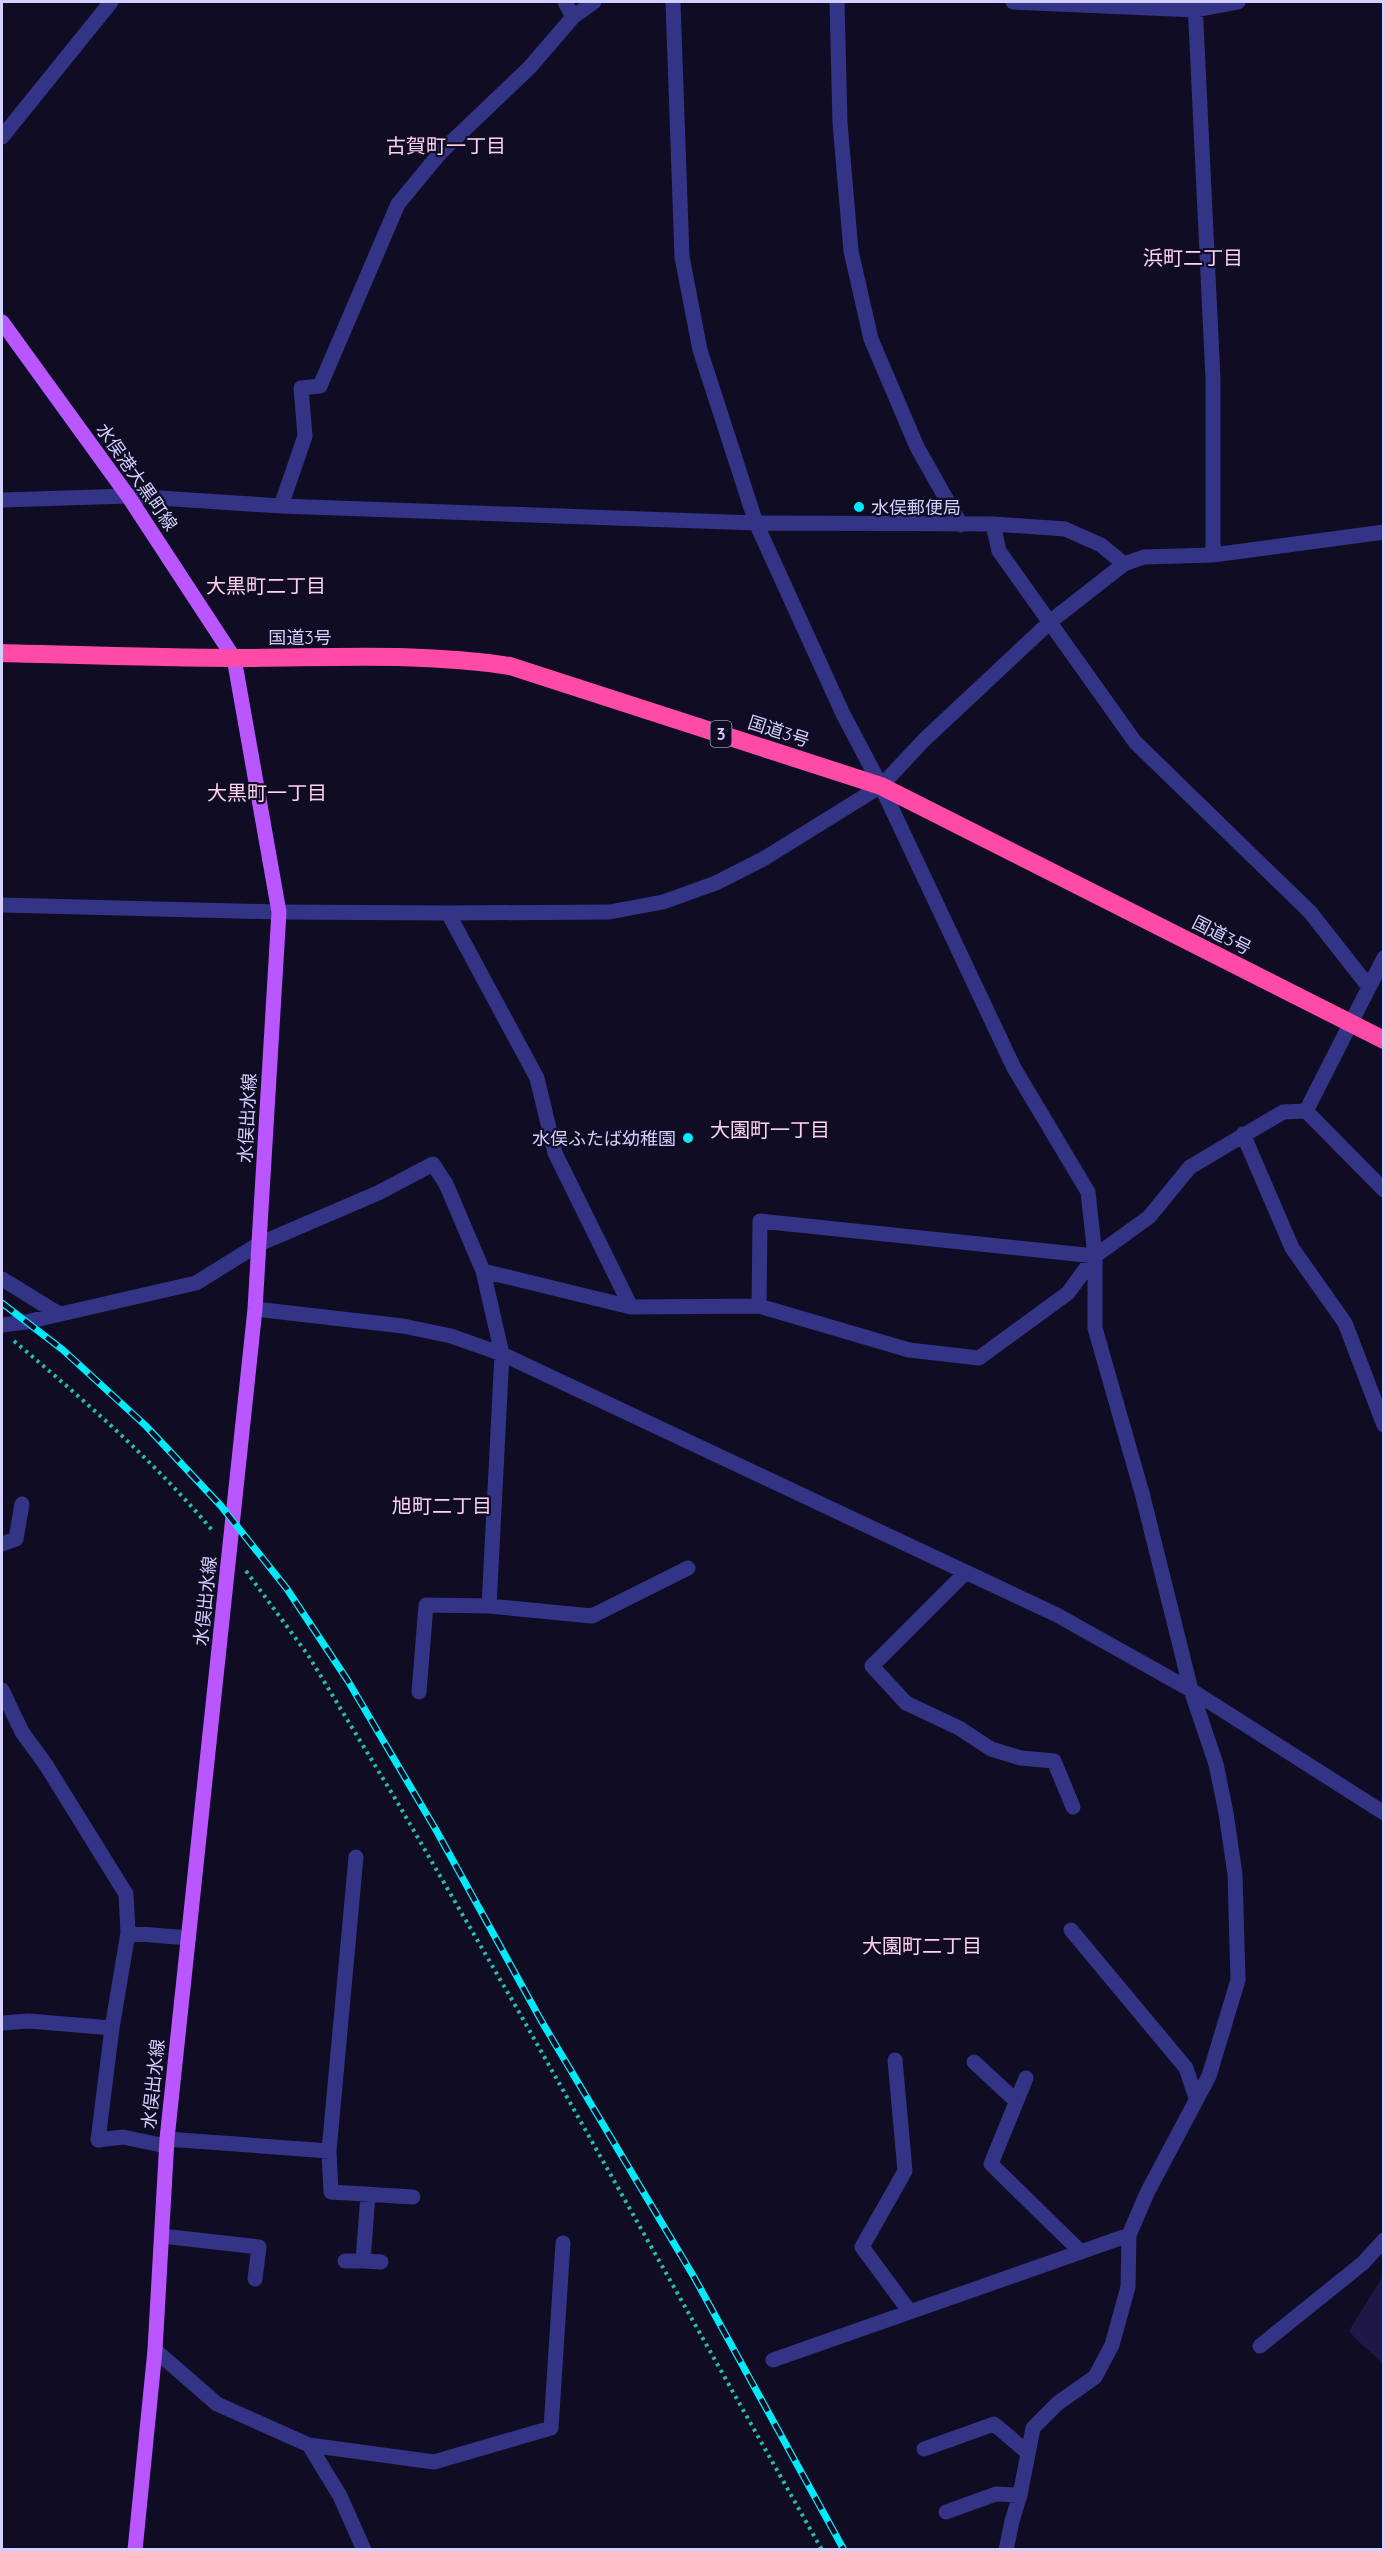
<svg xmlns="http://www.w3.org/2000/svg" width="1385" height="2551" font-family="Quicksand,'Noto Sans JP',sans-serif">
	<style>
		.building { fill: #1f1746 }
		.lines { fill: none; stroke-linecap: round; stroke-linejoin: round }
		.path { stroke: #25bdae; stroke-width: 4; stroke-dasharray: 3 4.5; stroke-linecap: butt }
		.minor { stroke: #343486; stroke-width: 15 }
		.major { stroke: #b956ff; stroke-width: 15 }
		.highway { stroke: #ff4aa8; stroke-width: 18 }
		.rail-casing { stroke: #00ebfa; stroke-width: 7 }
		.rail { stroke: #0f0c24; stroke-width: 4.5; stroke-dasharray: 14; stroke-linecap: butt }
		.poi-dot { fill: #00ebfa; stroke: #0f0c24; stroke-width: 2 }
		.labels { text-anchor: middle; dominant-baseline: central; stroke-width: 4.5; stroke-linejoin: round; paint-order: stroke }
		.shield { fill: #0f0c24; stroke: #9894bd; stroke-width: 1.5 }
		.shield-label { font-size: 16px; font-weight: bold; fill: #d3cfff }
		.street-label { font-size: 18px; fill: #d3cfff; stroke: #0f0c24 }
		.poi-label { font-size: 18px; fill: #d3cfff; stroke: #0f0c24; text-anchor: start }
		.neighbourhood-label { font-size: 20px; fill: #ffd1f0; stroke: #0f0c24 }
	</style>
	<rect width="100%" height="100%" fill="#0f0c24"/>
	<!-- building -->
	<path class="building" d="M1383 2276V2363L1357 2340 1349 2331Z"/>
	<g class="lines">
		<!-- path -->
		<path class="path" d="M14 1341C84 1400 153 1460 212 1530
			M246 1571 308 1655 396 1800 519 2012 822 2550"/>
		<!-- minor -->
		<path class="minor" d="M565 2 573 17
			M673 2 682 257 700 350 756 523 843 714 881 786 1014 1068 1088 1192 1095 1256V1328L1142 1493 1191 1690 1216 1764 1226 1813 1235 1874 1238 1980 1209 2076 1147 2193 1129 2235 1128 2287 1112 2345 1095 2377 1058 2403 1033 2428 1020 2495 1012 2521 1006 2550
			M837 2 840 123 851 251 871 339 917 447 961 525
			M1013 2 1196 10 1238 2
			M1195 2 1213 379V555
			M2 137 111 2
			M2 500 128 496 281 506 756 523 993 524 1065 529 1101 545 1124 564
			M281 506 305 436 301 388 320 386 398 204 441 152 530 67 573 17 594 2
			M993 524 999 551 1135 742 1310 912 1369 987
			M2 905 279 912 448 913 609 912 663 902 716 883 765 858 881 786 924 740 1051 621 1124 564 1144 557 1213 555 1384 532
			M448 913 537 1078 555 1153 631 1307
			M1306 1111 1384 958
			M1243 1134 1292 1248 1345 1323 1384 1425
			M2 1279 59 1314
			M759 1306 909 1350 979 1358 1068 1293 1095 1256 1149 1217 1190 1167 1283 1112 1306 1111 1384 1190
			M255 1309 403 1326 451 1336 502 1354 1057 1615 1191 1690 1384 1813
			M2 1325 26 1322 196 1283 259 1244 378 1193 433 1164 446 1184 483 1271
			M2 1544 16 1539 22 1504
			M966 1572 872 1666 906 1703 959 1728 991 1749 1021 1758 1054 1761 1073 1807
			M489 1606 592 1616 688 1568
			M2 1690 22 1732 46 1765 126 1894 128 1933 112 2028 98 2140 123 2137 166 2146
			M419 1692 426 1605 489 1606 502 1354 483 1271 631 1307 759 1306 760 1221 1095 1256
			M1071 1930 1186 2068 1196 2098
			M128 1933 189 1938
			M2 2023 29 2021 112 2028
			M895 2060 905 2171 862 2247 910 2312
			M974 2062 1016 2101
			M1026 2078 991 2164 1081 2252
			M167 2139 329 2151 331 2192 413 2197
			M329 2151 356 1857
			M368 2194 363 2261 381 2262
			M162 2236 259 2247 255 2279
			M345 2261H363
			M1260 2346 1363 2263 1384 2240
			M155 2350 217 2404 309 2445 340 2496 364 2550
			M773 2360 1129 2235
			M309 2445 434 2462 551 2428 563 2243
			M924 2449 994 2424 1028 2453
			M946 2512 996 2494 1020 2495"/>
		<!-- major -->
		<path class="major" d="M2 322 128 496 234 658 279 912 255 1309 167 2139 155 2350 135 2550"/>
		<!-- highway -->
		<path class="highway" d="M2 653C80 655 159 658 238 658 329 658 420 652 510 666L881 786 1384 1040"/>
		<defs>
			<path id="rail" d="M2 1303 63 1350 146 1426 221 1506 287 1589 348 1681 436 1830 542 2022 694 2277 844 2550"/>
		</defs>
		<!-- rail casing -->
		<use href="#rail" class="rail-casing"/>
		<!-- rail -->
		<use href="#rail" class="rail"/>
	</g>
	<!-- markers -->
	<g class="poi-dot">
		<circle cx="859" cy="507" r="6"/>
		<circle cx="688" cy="1138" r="6"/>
	</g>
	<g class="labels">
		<!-- shield labels -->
		<rect class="shield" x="710.5" y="721" width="21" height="26" rx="4.5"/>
		<g class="shield-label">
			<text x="721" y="734">3</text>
		</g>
		<!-- street labels -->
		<g class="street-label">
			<text transform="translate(137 477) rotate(55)">水俣港大黒町線</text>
			<text x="300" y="637">国道3号</text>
			<text transform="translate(779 731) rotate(18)">国道3号</text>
			<text transform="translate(1222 935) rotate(27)">国道3号</text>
			<text transform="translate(247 1118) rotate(-87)">水俣出水線</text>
			<text transform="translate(205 1601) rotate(-84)">水俣出水線</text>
			<text transform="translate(153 2084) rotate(-84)">水俣出水線</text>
		</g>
		<!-- poi labels -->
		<g class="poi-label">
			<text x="871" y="507">水俣郵便局</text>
			<text x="676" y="1138" text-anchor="end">水俣ふたば幼稚園</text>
		</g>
		<!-- neighbourhood labels -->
		<g class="neighbourhood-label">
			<text x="446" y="145">古賀町一丁目</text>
			<text x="1193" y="257">浜町二丁目</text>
			<text x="266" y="585">大黒町二丁目</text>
			<text x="267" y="792">大黒町一丁目</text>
			<text x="770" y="1129">大園町一丁目</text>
			<text x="442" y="1505">旭町二丁目</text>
			<text x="922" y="1945">大園町二丁目</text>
		</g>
	</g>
	<!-- border -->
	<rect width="1385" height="2551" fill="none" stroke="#d3cfff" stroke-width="6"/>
</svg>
